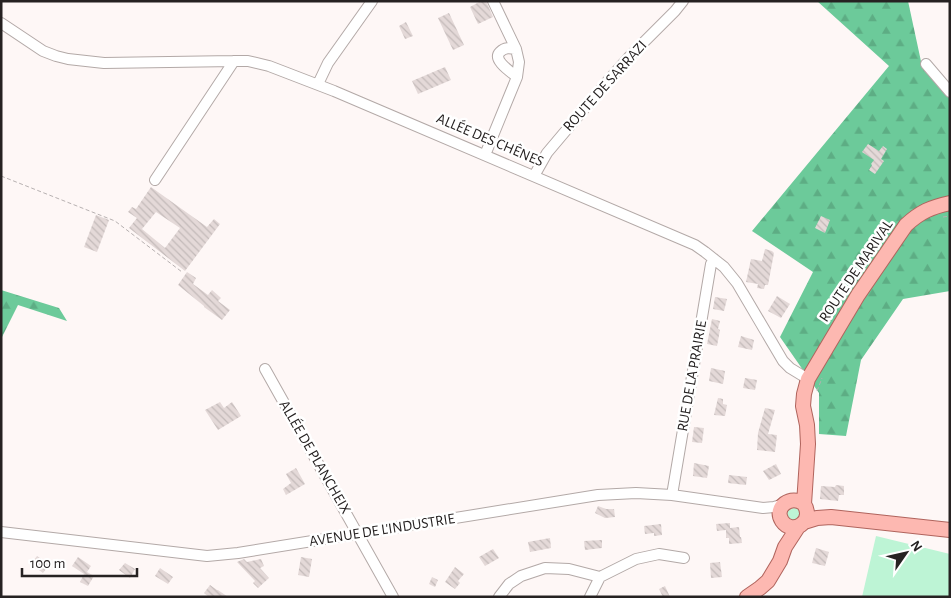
<svg xmlns="http://www.w3.org/2000/svg" width="951" height="598" font-family="'Alegreya Sans',sans-serif">
	<style>
		.green { fill: #bdf4d5 }
		.forest { fill: url(#forest-firs) }
		.building { fill: url(#building-back-hatch); fill-rule: evenodd }
		.lines { fill: none; stroke-linecap: round; stroke-linejoin: round }
		.minor-casing { stroke: #b3a9a7; stroke-width: 12 }
		.major-casing { stroke: #b0645d; stroke-width: 16 }
		.path { stroke: #b7b1b1; stroke-width: 1; stroke-dasharray: 4 2.5; stroke-linecap: butt }
		.minor { stroke: #fff; stroke-width: 10 }
		.major { stroke: #fdb8b1; stroke-width: 14 }
		.labels { text-anchor: middle; dominant-baseline: central; stroke-width: 5; stroke-linejoin: round; paint-order: stroke }
		.street-label { font-size: 15px; fill: #262222; stroke: #fff }
	</style>
	<defs>
		<pattern id="forest-firs" width="22" height="20" patternUnits="userSpaceOnUse" patternTransform="scale(1.25)"><rect width="22" height="20" fill="#6cca9a"/><path d="M5 1l3.5 6h-7zM16 11l3.5 6h-7z" fill="#5dad84"/></pattern>
		<pattern id="building-back-hatch" width="6" height="6" patternUnits="userSpaceOnUse" patternTransform="scale(1.25)"><rect width="6" height="6" fill="#e4d9d8"/><path d="M-1 5l2 2M0 0l6 6M5-1l2 2" fill="none" stroke="#c3bab9"/></pattern>
	</defs>
	<rect width="100%" height="100%" fill="#fef7f6"/>
	<!-- green -->
	<path class="green" d="M795 506 802 511 798 520H790L786 514V510Z
		M876 536 950 554V597H862Z"/>
	<!-- forest -->
	<path class="forest" d="M817 1H908L922 66 950 95V291L903 299 861 360 846 436 819 434V393L780 337 813 272 752 231 889 66Z
		M1 290 59 308 67 321 18 305 1 339Z"/>
	<!-- building -->
	<path class="building" d="M481 1H486L493 17 478 24 470 7Z
		M449 13 464 45 453 50 438 18Z
		M406 22 413 36 405 39 399 26Z
		M445 67 451 80 418 94 412 81Z
		M868 144 879 151 883 146 887 149 881 159 884 161 875 174 869 170 872 165 871 164 874 160 862 152Z
		M151 187 207 227 214 219 220 224 185 271 129 228 137 218 128 212 132 207 136 209ZM156 212 180 228 165 248 142 229Z
		M96 215 109 220 97 252 84 247Z
		M821 216 830 220 825 233 815 228Z
		M765 249 772 251 774 253 768 285H765L764 289 757 288 758 284 746 282 751 259 762 261Z
		M187 272 196 278 193 284 208 295 212 290 221 298 218 301 230 310 222 320 204 307V306L178 285Z
		M777 296 790 304 781 318 768 311Z
		M715 297 727 299 724 311 713 309Z
		M712 319 720 321 718 329 720 330 717 346 707 344Z
		M741 336 754 340 752 350 738 347Z
		M711 368 725 371 723 384 709 381Z
		M745 378 757 380 755 390 743 388Z
		M718 398 723 399V404L727 405 725 416 714 415Z
		M220 402 224 408 232 402 241 416 218 430 205 410Z
		M765 408 775 410 768 434 777 435 775 452 757 450 758 433Z
		M694 427 704 428 702 443 692 442Z
		M694 463 709 466 707 478 693 476Z
		M776 464 781 474 769 480 763 471Z
		M296 468 305 484 286 495 283 489 291 483 286 474Z
		M729 475 747 477 746 485 728 483Z
		M836 485 844 486V495H839L838 501 820 499 821 486 835 487Z
		M598 506 606 509H614L615 517 605 518 595 513Z
		M730 523V528L739 527 740 537H741L742 543 729 544V538H726V530L717 531 716 524Z
		M661 524 662 535 654 536V533L645 534 644 526Z
		M550 538 551 548 530 552 528 542Z
		M602 540V548L585 550 584 541Z
		M816 548 829 552 825 566 812 563Z
		M493 549 499 558 485 566 479 557Z
		M37 556 49 565 43 573 31 564Z
		M78 557 91 566 87 572 94 576 88 586 80 582 84 574 72 566Z
		M301 557 312 559 309 577 298 575Z
		M244 559 247 562 261 559 264 566 260 568 269 578 258 588 253 583 255 581 237 562Z
		M720 562 722 577 711 578 710 563Z
		M125 563 135 569 130 578 119 570Z
		M455 567 464 574 458 581 460 583 455 589 445 582Z
		M160 568 173 577 168 584 155 576Z
		M432 577 438 580 435 587 429 584Z
		M210 585 217 590H218L228 597H209L204 593Z
		M665 586 670 597H663L659 589Z"/>
	<g class="lines">
		<defs>
			<path id="minor" d="M1 23 43 51 56 56 68 59 104 63 234 61H248L269 66 334 91 695 245 705 252 724 267 737 283 783 361 790 368 808 379
				M516 49C510 48 505 47 500 52 492 60 511 72 517 77
				M926 64 950 92
				M318 84 328 63 372 1
				M485 155 517 77 519 62 516 49 493 1
				M534 176 547 153 606 83 629 57 675 11 683 1
				M155 180 234 61
				M265 369 393 597
				M672 495 711 264 714 259
				M1 532 207 556 238 553 598 495 636 493 672 495 763 508 774 507 784 504
				M499 597 509 584 521 576 545 568 569 569 600 577 636 559 659 554 684 558
				M590 597 600 577"/>
			<path id="major" d="M804 504C791 494 773 507 782 521 792 536 815 522 804 504L808 444 807 425 803 406 804 394 808 379 858 295 906 225C920 212 931 207 950 203
				M804 522 817 518 831 517 950 530
				M747 597 760 588 768 581 780 561 785 547 798 527"/>
		</defs>
		<!-- minor casing -->
		<use href="#minor" class="minor-casing"/>
		<!-- major casing -->
		<use href="#major" class="major-casing"/>
		<!-- path -->
		<path class="path" d="M1 176 115 221 182 272
			M943 217 950 216
			M817 391 822 378"/>
		<!-- minor -->
		<use href="#minor" class="minor"/>
		<!-- major -->
		<use href="#major" class="major"/>
	</g>
	<g class="labels">
		<!-- street labels -->
		<g class="street-label">
			<text transform="translate(605 86) rotate(-48)">ROUTE DE SARRAZI</text>
			<text transform="translate(490 140) rotate(23)">ALLÉE DES CHÊNES</text>
			<text transform="translate(856 271) rotate(-56)">ROUTE DE MARIVAL</text>
			<text transform="translate(692 376) rotate(-80)">RUE DE LA PRAIRIE</text>
			<text transform="translate(315 457) rotate(60)">ALLÉE DE PLANCHEIX</text>
			<text transform="translate(382 530) rotate(-9)">AVENUE DE L'INDUSTRIE</text>
		</g>
	</g>
	<!-- border -->
	<rect width="951" height="598" fill="none" stroke="#262222" stroke-width="5"/>
	<!-- north arrow -->
	<g transform="translate(906 553) rotate(56)" stroke="#ffffff" stroke-width="4" paint-order="stroke">
	<path d="M0-4L9 19L0 12L-9 19Z" fill="#262222"/>
	<text y="-8" font-size="14" font-weight="bold" text-anchor="middle" fill="#262222">N</text>
	</g>
	<!-- scale -->
	<path d="M22 568v8h115v-8" fill="none" stroke="#262222" stroke-width="2.5"/>
	<text x="30" y="568" font-size="15" fill="#262222" stroke="#ffffff" stroke-width="4" paint-order="stroke">100 m</text>
</svg>
